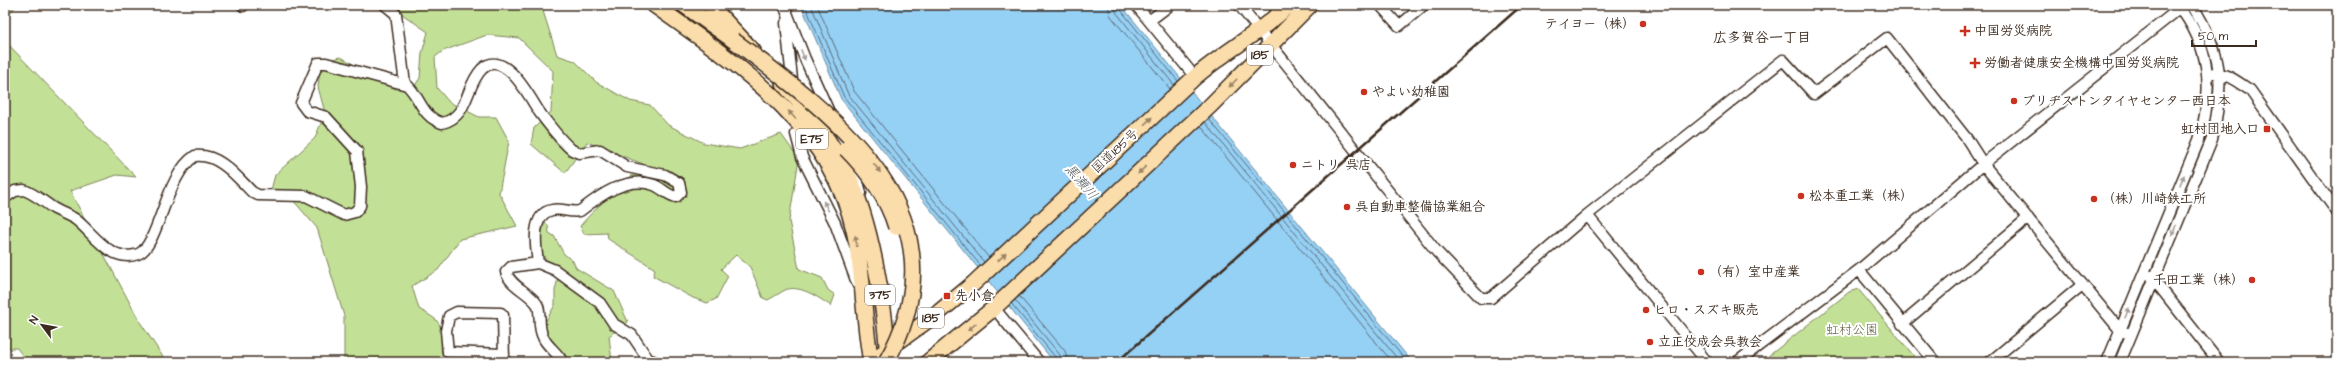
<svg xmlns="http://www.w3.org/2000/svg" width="2342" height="367" font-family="'Architects Daughter','Klee One',sans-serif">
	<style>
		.green { fill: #c3e097; stroke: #7f855a }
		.water { fill: #95d0f5; stroke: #718e9f }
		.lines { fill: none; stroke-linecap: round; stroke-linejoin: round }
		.shore { stroke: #5f6c74; stroke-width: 1 }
		.minor-casing { stroke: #3b2a1e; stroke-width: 13 }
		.highway-casing { stroke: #3b2a1e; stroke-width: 18 }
		.minor { stroke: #fff; stroke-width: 10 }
		.highway { stroke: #fbddab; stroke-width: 15 }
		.rail { stroke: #3b2a1e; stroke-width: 2.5 }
		.highway-bridge-casing { stroke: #3b2a1e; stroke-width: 18; stroke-linecap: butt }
		.highway-bridge { stroke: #fbddab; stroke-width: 15 }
		.oneway { fill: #a79f9a }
		.oneway2 { fill: #9b8464 }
		.poi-dot { fill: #c8321e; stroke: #fff; stroke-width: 1.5 }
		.labels { text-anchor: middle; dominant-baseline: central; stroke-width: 4; stroke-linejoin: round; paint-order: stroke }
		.shield { fill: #fff; stroke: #766a62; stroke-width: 1 }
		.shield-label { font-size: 12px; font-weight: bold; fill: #3b2a1e }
		.poi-label { font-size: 13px; font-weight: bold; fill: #3b2a1e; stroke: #fff; text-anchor: start }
		.street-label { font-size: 13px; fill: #3b2a1e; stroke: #fff }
		.park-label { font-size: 13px; fill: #5d583c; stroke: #fff }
		.neighbourhood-label { font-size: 14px; font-weight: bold; fill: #3b2a1e; stroke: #fff }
		.water-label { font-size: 14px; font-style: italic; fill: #565c5e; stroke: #fff }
	</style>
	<rect width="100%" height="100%" fill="#fff"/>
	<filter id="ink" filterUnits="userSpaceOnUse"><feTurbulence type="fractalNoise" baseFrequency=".025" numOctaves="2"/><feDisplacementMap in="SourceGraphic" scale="8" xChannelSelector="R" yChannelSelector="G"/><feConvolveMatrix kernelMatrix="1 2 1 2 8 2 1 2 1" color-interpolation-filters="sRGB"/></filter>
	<g filter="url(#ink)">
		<!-- green -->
		<path class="green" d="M5 5H17L5 18Z
			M389 5H543V11L557 55 575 61 596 82 630 101 650 105 668 125 704 143 740 149 781 134 799 159 789 221 799 269 822 278 828 290 835 295 831 306C819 298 800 284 785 290 779 293 774 297 768 300L763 298 750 267 736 255 721 269 728 276 716 299 707 303 693 298 653 276 655 269 608 239 607 233 584 234 580 226C599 203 623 186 643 164L587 142 565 173 531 144 534 128 551 112 553 71 519 38 487 35 443 51 435 57 437 88 449 102 479 117H496L509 141 499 193 517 226 460 239 438 270 412 286 419 309C424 312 430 315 435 319 448 330 436 350 445 362H344V316L317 228 286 192 271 190 275 175 315 138 325 113 318 87 320 71 325 61 341 57 395 89 414 87 420 78 422 53 428 32Z
			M5 41 136 177 117 175 70 191 140 322 163 357 170 362H27L17 348H5Z
			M543 222 548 225 549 233 554 236 564 254 573 261 576 268 614 291 628 322 609 336 612 362H569L565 354 551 341 544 324 555 305V290L558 278C543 256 536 250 543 222Z
			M1858 289 1919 362H1761L1849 292Z"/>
		<!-- water -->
		<path class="water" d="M801 5H1121L1412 362H1054L841 99Z"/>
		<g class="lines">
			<!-- shore -->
			<path class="shore" d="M805 5 844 97 980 265
				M811 5 848 94 984 262
				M817 5 854 91 989 258
				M1108 5 1110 15 1170 89
				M1114 5 1116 12 1174 85
				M1119 5 1120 9 1178 81
				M1209 119 1407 362
				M1205 122 1400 362
				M1201 126 1392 362
				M1019 296 1065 351 1068 362
				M1015 300 1060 355 1062 362
				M1011 303 1056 358 1057 362"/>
			<defs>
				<path id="minor" d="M385 5 396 14 405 84
					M784 5 805 59 830 114
					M1136 5 1195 77
					M1239 5 1437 252 1481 298H1491L1587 215 1783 60 1814 94 1887 38 1967 139 1983 164 2120 330 2131 335
					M1380 5 1399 26 1424 5
					M243 6V5
					M1149 21 1170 5
					M786 23 792 79
					M2214 73C2227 73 2239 83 2250 90L2337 212
					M796 134 802 157 835 223 857 283
					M852 158 861 193
					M5 198 15 191 24 190C35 194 44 202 53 208 60 212 68 215 75 219 93 232 110 264 138 254 159 246 165 175 195 156 219 153 237 177 252 192L258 195 306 196 344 215 355 212 360 206 361 187 357 151 326 117 307 111 301 103 318 63H326L407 85C421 98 421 116 442 123 469 117 465 86 482 69 505 47 531 100 540 113 549 125 560 140 572 150L579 153 600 150 627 167 665 175 679 183 681 192 676 197C667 195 662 188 654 185 627 175 599 196 580 211 570 213 562 208 552 210 530 214 536 248 538 263L555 270 600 303 614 324 632 335 648 359 656 362
					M1587 215 1707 362
					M538 263 511 267 506 272C510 286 529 292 537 304 542 313 537 326 543 337 547 347 558 352 562 362
					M1859 270 1935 362
					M2151 276 2219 362
					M994 308 1039 362
					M1902 324 2028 218
					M504 354 448 352 446 331 449 316 457 312 501 313 503 315 504 362
					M1737 362 1859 270 1983 164 2184 5
					M1990 362 2082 285
					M2107 362 2199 140C2214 90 2211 47 2178 5
					M2120 362 2212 139C2225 83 2223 54 2192 5"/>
				<path id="highway" d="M654 5C737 64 830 124 854 230 864 273 863 319 871 362
					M684 5 733 40
					M710 5 753 51
					M783 83C808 111 831 141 848 175 871 222 885 306 888 359
					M870 362 938 313 973 284 1195 77C1225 51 1260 33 1289 5
					M928 362 994 308 1211 105 1310 5"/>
			</defs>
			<!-- minor casing -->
			<use href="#minor" class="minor-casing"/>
			<!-- highway casing -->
			<use href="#highway" class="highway-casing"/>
			<!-- minor -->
			<use href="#minor" class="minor"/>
			<!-- highway -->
			<use href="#highway" class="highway"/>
			<!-- rail -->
			<path class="rail" d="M1117 362 1522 5"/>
			<defs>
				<path id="highway-bridge" d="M733 40C839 118 970 216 886 362
					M846 149C868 171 887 198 896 227"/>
			</defs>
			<!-- highway-bridge casing -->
			<use href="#highway-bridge" class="highway-bridge-casing"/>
			<!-- highway-bridge -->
			<use href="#highway-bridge" class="highway-bridge"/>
		</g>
		<!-- one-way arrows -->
		<defs><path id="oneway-solid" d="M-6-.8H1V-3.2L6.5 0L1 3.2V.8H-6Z"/></defs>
		<g class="oneway">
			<use href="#oneway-solid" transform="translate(803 55) rotate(69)"/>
			<use href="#oneway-solid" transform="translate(2182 180) rotate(-67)"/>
			<use href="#oneway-solid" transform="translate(826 206) rotate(-117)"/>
			<use href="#oneway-solid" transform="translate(2174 230) rotate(112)"/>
			<use href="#oneway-solid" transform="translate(2127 313) rotate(-68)"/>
		</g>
		<g class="oneway2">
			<use href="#oneway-solid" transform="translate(1233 83) rotate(134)"/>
			<use href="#oneway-solid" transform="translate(792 115) rotate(-131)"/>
			<use href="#oneway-solid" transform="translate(1148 121) rotate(-43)"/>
			<use href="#oneway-solid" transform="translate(877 168) rotate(53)"/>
			<use href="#oneway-solid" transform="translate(1142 170) rotate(137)"/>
			<use href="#oneway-solid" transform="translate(856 241) rotate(-98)"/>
			<use href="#oneway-solid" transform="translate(1002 257) rotate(-43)"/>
			<use href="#oneway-solid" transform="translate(972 327) rotate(139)"/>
		</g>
	</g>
	<!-- markers -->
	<g class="poi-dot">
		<circle cx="1643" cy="24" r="4"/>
		<path d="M1963 25h4v4h4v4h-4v4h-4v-4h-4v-4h4z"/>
		<path d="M1973 57h4v4h4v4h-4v4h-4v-4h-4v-4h4z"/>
		<circle cx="1364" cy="92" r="4"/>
		<circle cx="2014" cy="101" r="4"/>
		<rect x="2263" y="125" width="8" height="8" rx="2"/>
		<circle cx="1293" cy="165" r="4"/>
		<circle cx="1801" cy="196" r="4"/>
		<circle cx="2094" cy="199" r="4"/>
		<circle cx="1347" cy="207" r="4"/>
		<circle cx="1701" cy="272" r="4"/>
		<circle cx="2252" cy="280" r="4"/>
		<rect x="943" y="292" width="8" height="8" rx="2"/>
		<circle cx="1646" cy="310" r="4"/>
		<circle cx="1650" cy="342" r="4"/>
	</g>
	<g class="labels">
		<!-- shield labels -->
		<g class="shield">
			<rect x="1247" y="45" width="26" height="20" rx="3"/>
			<rect x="796" y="129" width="32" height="20" rx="3"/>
			<rect x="865" y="285" width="30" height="20" rx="3"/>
			<rect x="918" y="308" width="26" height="20" rx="3"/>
		</g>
		<g class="shield-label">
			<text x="1260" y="55">185</text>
			<text x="812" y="139">E75</text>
			<text x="880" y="295">375</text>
			<text x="931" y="318">185</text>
		</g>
		<!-- poi labels -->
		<g class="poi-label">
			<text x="1635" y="24" text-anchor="end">テイヨー（株）</text>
			<text x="1974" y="31">中国労災病院</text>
			<text x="1984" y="63">労働者健康安全機構中国労災病院</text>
			<text x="1372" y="92">やよい幼稚園</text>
			<text x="2022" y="101">ブリヂストンタイヤセンター西日本</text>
			<text x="2259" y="129" text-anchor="end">虹村団地入口</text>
			<text x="1301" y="165">ニトリ 呉店</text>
			<text x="1809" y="196">松本重工業（株）</text>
			<text x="2102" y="199">（株）川崎鉄工所</text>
			<text x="1355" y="207">呉自動車整備協業組合</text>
			<text x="1709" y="272">（有）室中産業</text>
			<text x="2244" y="280" text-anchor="end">千田工業（株）</text>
			<text x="955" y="296">先小倉</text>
			<text x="1654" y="310">ヒロ・スズキ販売</text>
			<text x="1658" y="342">立正佼成会呉教会</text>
		</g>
		<!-- street labels -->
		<g class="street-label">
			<text transform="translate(1115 151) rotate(-43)">国道185号</text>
		</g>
		<!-- park labels -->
		<g class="park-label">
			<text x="1852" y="330">虹村公園</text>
		</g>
		<!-- neighbourhood labels -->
		<g class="neighbourhood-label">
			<text x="1762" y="38">広多賀谷一丁目</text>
		</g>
		<!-- water labels -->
		<g class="water-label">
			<text transform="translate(1081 182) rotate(49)">黒瀬川</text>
		</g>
	</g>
	<!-- margin -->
	<rect width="2342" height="367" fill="none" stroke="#fff" stroke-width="20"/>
	<rect x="10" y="10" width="2322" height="347" fill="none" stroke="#3b2a1e" stroke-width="1.5" filter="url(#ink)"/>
	<!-- north arrow -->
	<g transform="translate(42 325) rotate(302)" stroke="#ffffff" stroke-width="3" paint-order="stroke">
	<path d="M0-3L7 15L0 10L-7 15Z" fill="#3b2a1e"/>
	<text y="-6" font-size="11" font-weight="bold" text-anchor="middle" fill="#3b2a1e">N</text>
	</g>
	<!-- scale -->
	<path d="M2192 40v6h64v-6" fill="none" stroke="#3b2a1e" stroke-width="2"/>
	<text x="2198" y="40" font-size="12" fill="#3b2a1e" stroke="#ffffff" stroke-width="3" paint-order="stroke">50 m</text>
</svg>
